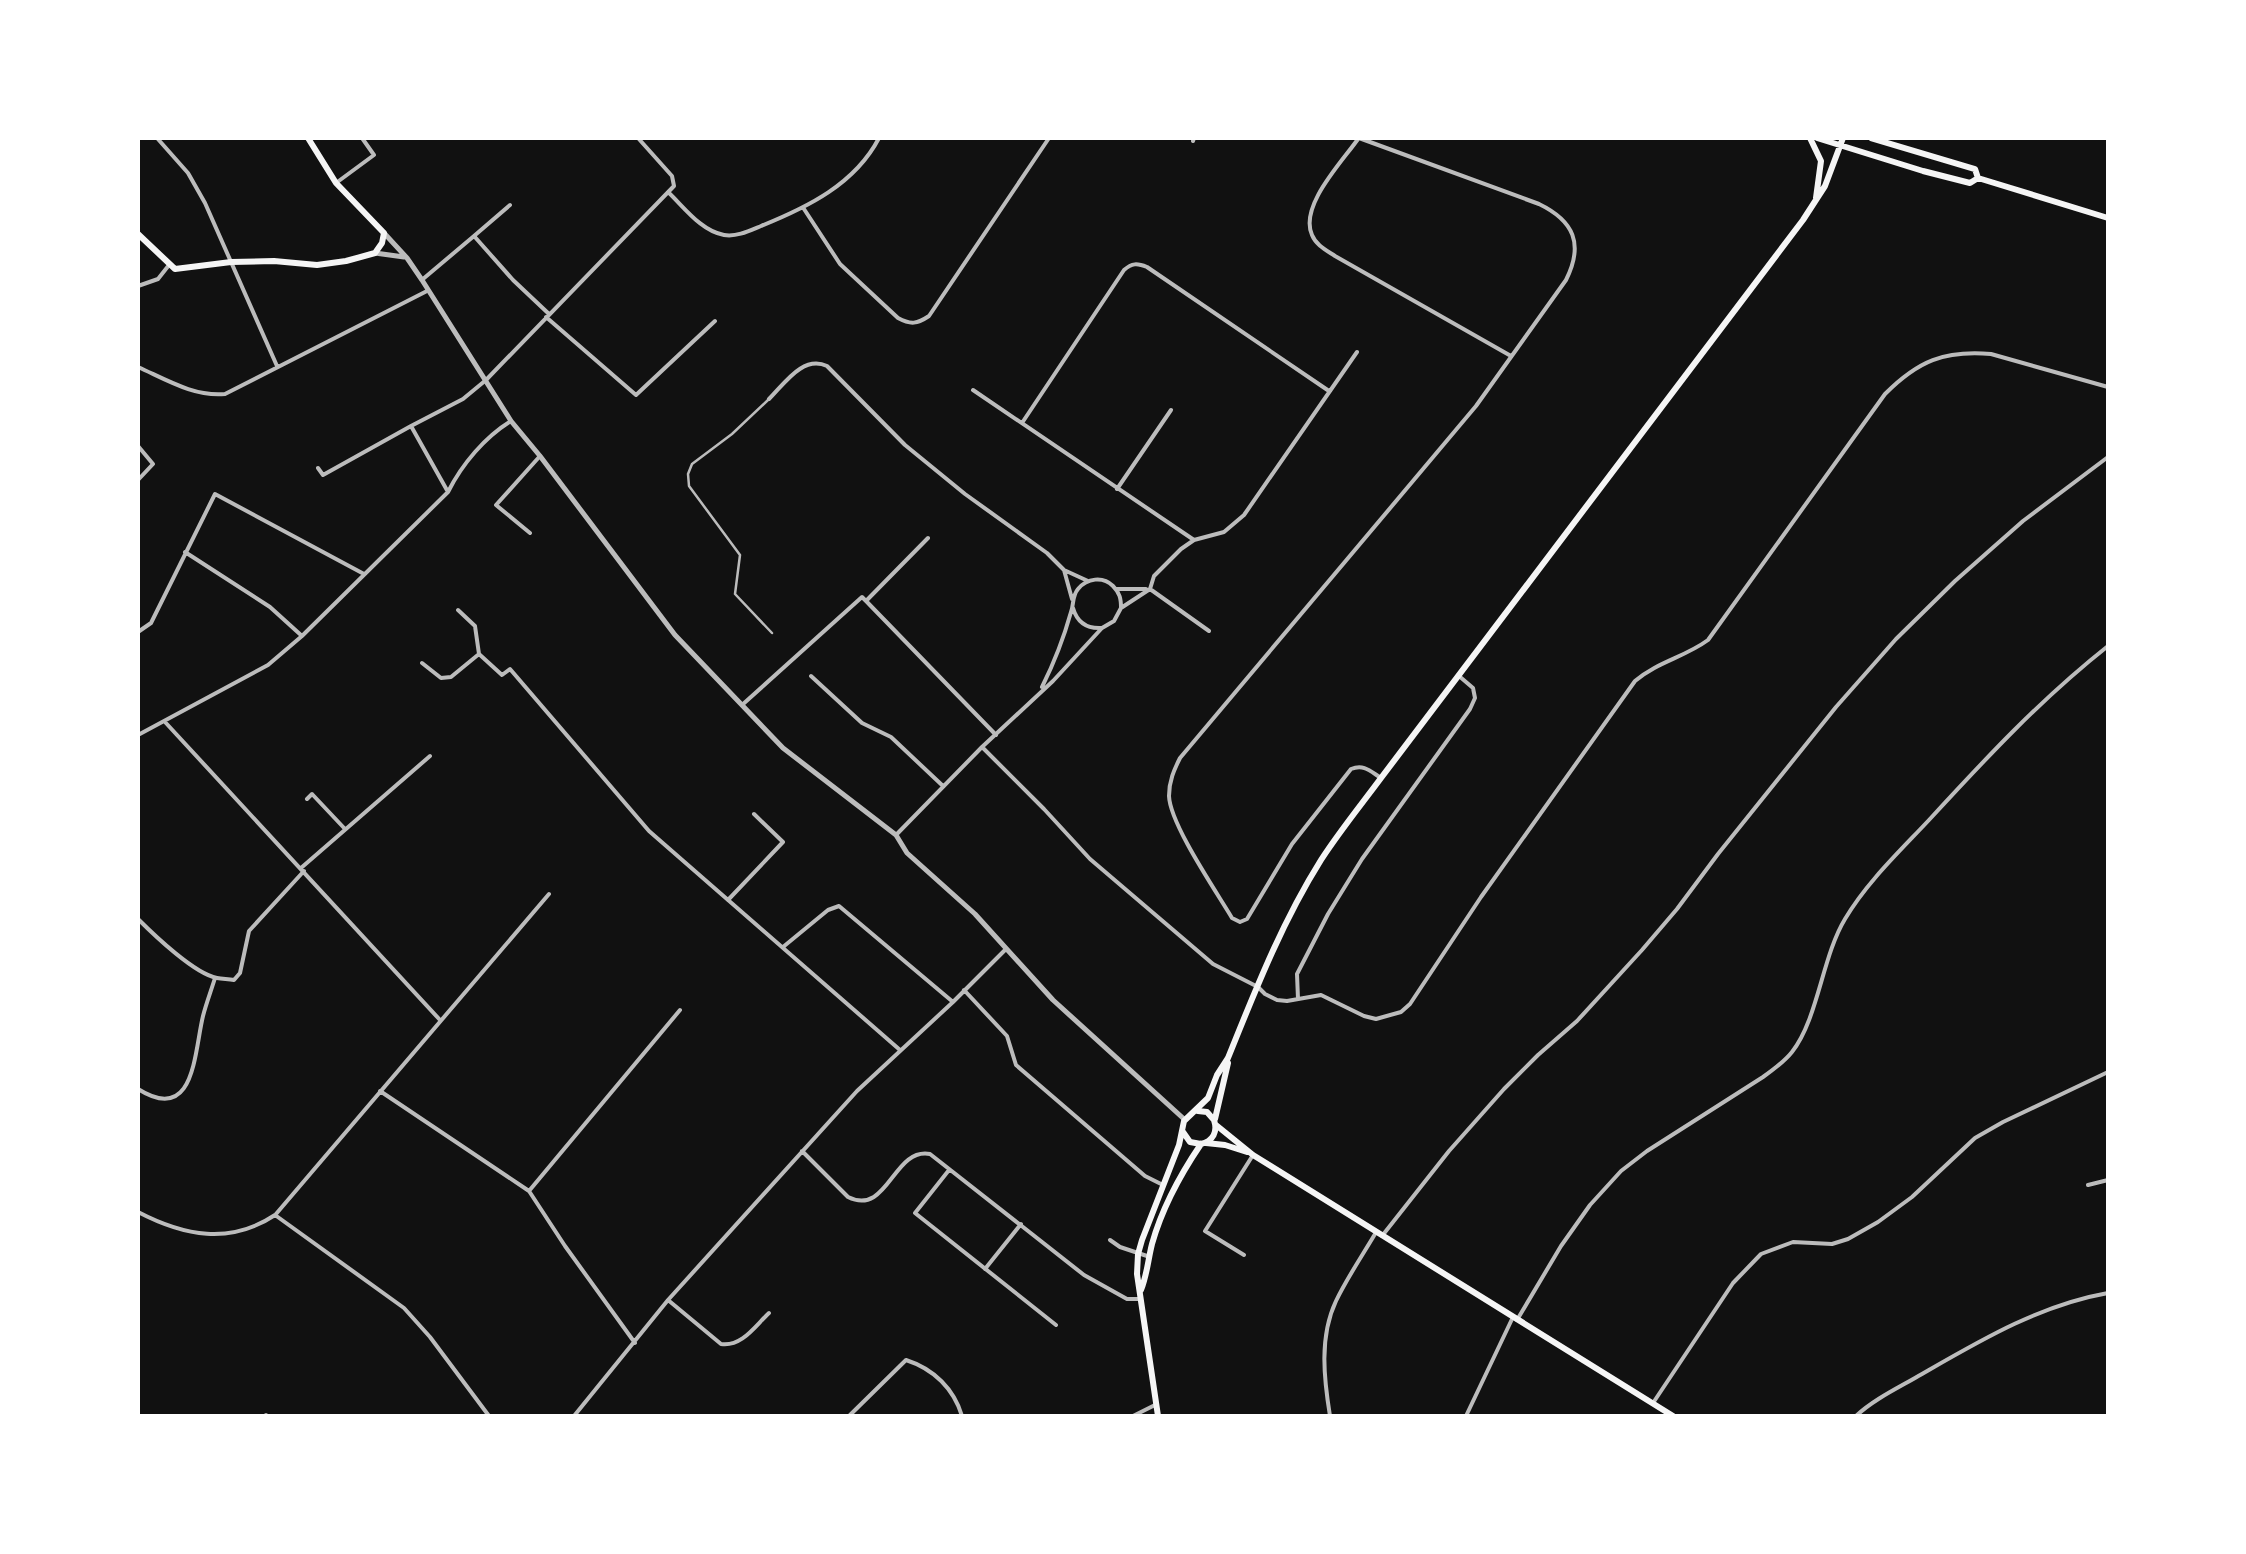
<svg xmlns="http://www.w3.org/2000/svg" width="2246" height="1554" font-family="Ubuntu,sans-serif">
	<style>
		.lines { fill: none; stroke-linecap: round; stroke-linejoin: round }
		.service { stroke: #bcbcbc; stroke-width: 2.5 }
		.pedestrian { stroke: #bcbcbc; stroke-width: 4 }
		.minor { stroke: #bcbcbc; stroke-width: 4 }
		.tertiary { stroke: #bcbcbc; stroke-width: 5 }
		.primary { stroke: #f5f5f5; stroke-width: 6 }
	</style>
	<rect width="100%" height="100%" fill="#111"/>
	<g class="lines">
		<!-- service -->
		<path class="service" d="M768 400 732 434 692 464 688 474 689 486 740 555 735 594 772 633"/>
		<!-- pedestrian -->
		<path class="pedestrian" d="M867 602 996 735
			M742 705 862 597 866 601 928 538"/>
		<!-- minor -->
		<path class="minor" d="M157 138 188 173 205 203 277 366
			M1359 138 1539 204C1574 221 1584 244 1566 280L1476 406 1180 758C1174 770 1169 781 1169 796 1170 824 1216 891 1232 918L1240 922 1247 919 1292 844 1351 769C1364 764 1370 771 1381 778
			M1358 139C1342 162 1299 206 1312 235 1316 245 1326 250 1335 256L1511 356
			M1193 141 1194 138
			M336 183 374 155 362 138
			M668 192C684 207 701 231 724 235 737 237 749 231 761 226 808 207 855 184 879 138
			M804 209 840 264 898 318C911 325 917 324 929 316L1049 138
			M474 236 510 205
			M423 279 474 236 513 280 549 314
			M138 286 158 279 169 265
			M546 317 636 395 715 321
			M138 367C165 379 194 397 225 394L427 291
			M973 390 1194 540
			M769 399C785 383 803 355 827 366L905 445 965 494 1047 553 1064 570 1088 581
			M1022 423 1124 270C1132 263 1137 263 1147 267L1329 391
			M138 446 153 464 138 480
			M318 468 323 475 411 426
			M1117 489 1171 410
			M448 492 411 426 463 399 486 380 674 186 672 176 638 138
			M530 533 496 505 540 456
			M185 552 270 607 302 636
			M1064 570 1072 599
			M1116 589H1146
			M1150 589 1209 631
			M1073 608C1077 622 1087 629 1102 628
			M458 610 475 626 479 654 502 675 510 669 649 831 900 1050
			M138 632 151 623 215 494 364 574
			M422 663 441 678 451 677 479 654
			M811 676 862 723 891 737 943 786
			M1042 687C1054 663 1064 637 1071 612 1074 604 1072 596 1078 589 1087 578 1103 576 1113 586 1120 593 1121 599 1121 608
			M165 722 440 1020
			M138 735 268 665 302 636 448 492C462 464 485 437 511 421
			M982 747 1044 809 1090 859 1213 964 1258 987 1265 994 1277 1000 1287 1001 1321 995 1364 1016 1376 1019 1401 1012 1410 1004 1481 897 1635 681C1657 662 1685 657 1708 640L1885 394C1918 361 1944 350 1991 354L2108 387
			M307 799 312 794 345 829
			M896 835 982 747 1053 681 1102 628 1114 621 1121 608 1150 589 1154 576 1181 549 1194 540 1224 532 1244 515 1357 352
			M301 868 430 756
			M728 900 783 842 754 814
			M138 919C155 936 195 974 217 978 223 979 228 979 234 980L240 973 249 931 304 871
			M783 947 828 910 839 906 953 1002
			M964 990 1007 1036 1016 1065 1145 1176 1163 1185
			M1298 999 1297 974 1328 914 1362 859 1470 709 1475 698 1473 688 1459 676
			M138 1089C195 1125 194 1053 203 1016 206 1004 211 991 215 978
			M380 1091 529 1191 565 1246 635 1343
			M802 1151 848 1197C888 1217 893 1147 930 1154L1084 1275 1127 1299H1138
			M949 1170 915 1213 1056 1325
			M2088 1185 2108 1180
			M529 1191 680 1010
			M138 1212C184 1236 230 1245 275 1215L404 1308 430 1337 489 1416
			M276 1214 549 894
			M1382 1236 1449 1151 1504 1089 1538 1055 1577 1021 1642 950 1677 909 1718 854 1836 707 1896 639 1955 581 2023 521 2108 457
			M1110 1240 1120 1247 1147 1256
			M1244 1255 1205 1231 1253 1155
			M985 1269 1021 1224
			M668 1300 721 1344C742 1347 755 1326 769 1313
			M1517 1320 1561 1246 1590 1205 1621 1171 1647 1151 1763 1077C1773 1070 1784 1062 1792 1052 1818 1019 1822 957 1845 919 1867 882 1900 851 1929 820 1987 757 2041 699 2108 646
			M1653 1403 1733 1283 1761 1254 1793 1242 1832 1244 1848 1239 1878 1222 1912 1197 1975 1138 2003 1122 2108 1072
			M265 1416 266 1415
			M574 1416 668 1300 857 1091 953 1002 1006 949
			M849 1416 906 1360C934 1369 954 1389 962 1416
			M1133 1416 1155 1405
			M1330 1416C1324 1379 1319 1337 1336 1301 1347 1278 1362 1256 1375 1234
			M1466 1416 1513 1317
			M1856 1416C1874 1399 1900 1387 1922 1374 1981 1340 2040 1305 2108 1293"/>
		<!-- tertiary -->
		<path class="tertiary" d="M384 233 407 258 422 280 511 421 540 456 675 635 783 748 896 835 907 853 975 914 1053 1000 1184 1119
			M375 253 404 257"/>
		<!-- primary -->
		<path class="primary" d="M1810 138 1821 161 1816 198
			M1817 138 1923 171 1970 183 1978 178
			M1871 138 1975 169 1978 178 2108 218
			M138 234 175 269 231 262 274 261 317 265 346 261 375 253 382 243 384 233 336 183 308 138
			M1215 1119 1228 1063
			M1216 1125 1253 1155 1673 1416
			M1183 1132 1190 1142 1201 1144C1213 1141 1218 1132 1214 1120L1207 1112 1198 1111
			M1206 1143 1225 1145 1247 1152
			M1141 1290C1147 1275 1148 1260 1152 1244 1162 1208 1180 1175 1201 1144
			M1158 1416 1137 1274 1138 1254 1142 1240 1179 1145 1184 1121 1208 1098 1217 1075 1228 1058C1255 991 1282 922 1321 860 1339 832 1361 805 1381 778L1803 220 1825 186 1843 138"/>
	</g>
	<!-- border -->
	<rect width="2246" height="1554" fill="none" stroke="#ffffff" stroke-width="280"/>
</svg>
